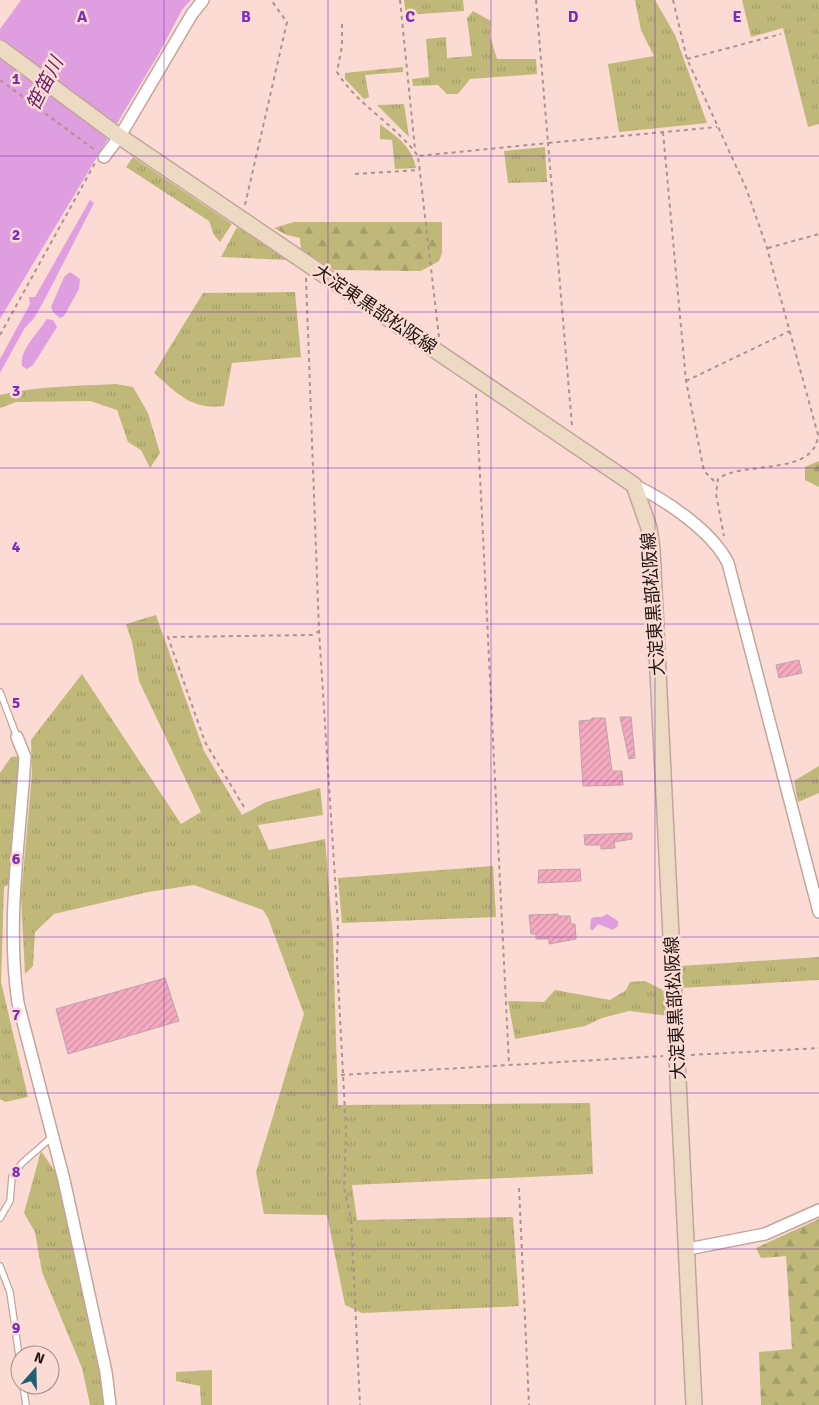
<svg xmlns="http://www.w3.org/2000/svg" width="819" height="1405" font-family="Signika,'Noto Sans JP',sans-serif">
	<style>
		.grass { fill: url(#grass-tufts) }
		.forest { fill: url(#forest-firs) }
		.water { fill: #de9ee0 }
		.building { fill: url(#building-hatch); stroke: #c0a1aa }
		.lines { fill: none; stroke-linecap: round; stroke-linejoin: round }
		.service-casing { stroke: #c3a59d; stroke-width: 8 }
		.minor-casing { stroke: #c3a59d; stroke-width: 14 }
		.secondary-casing { stroke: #c3a59d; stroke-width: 18 }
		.path { stroke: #ac948e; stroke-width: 2; stroke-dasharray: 4 4; stroke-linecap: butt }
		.service { stroke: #fff; stroke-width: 5.5 }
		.minor { stroke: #fff; stroke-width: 11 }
		.secondary { stroke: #eddac2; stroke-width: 15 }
		.grid { fill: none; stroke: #7b2cbf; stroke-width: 1; stroke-opacity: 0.55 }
		.labels { text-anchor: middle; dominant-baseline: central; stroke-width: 5; stroke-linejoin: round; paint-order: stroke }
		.street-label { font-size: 18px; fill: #1e1411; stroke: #fbdbd3 }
		.water-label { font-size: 19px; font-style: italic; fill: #681e6d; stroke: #fbdbd3 }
		.grid-label { font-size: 16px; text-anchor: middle; font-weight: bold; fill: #7b2cbf; stroke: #fbdbd3; stroke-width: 5; stroke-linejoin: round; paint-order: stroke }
	</style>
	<defs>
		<pattern id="grass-tufts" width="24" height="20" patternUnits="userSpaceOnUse" patternTransform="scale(1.25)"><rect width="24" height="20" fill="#bfb879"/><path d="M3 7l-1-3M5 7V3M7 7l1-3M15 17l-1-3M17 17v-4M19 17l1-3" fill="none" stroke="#a49d68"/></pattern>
		<pattern id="forest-firs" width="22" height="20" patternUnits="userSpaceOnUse" patternTransform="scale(1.25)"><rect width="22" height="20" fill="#bfb879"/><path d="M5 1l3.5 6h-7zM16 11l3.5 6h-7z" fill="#a49d68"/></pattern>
		<pattern id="building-hatch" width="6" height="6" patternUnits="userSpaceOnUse" patternTransform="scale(1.25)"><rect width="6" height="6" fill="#f4aac0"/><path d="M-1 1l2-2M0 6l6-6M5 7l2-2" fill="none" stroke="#d191a4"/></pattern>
	</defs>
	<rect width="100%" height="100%" fill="#fbdbd3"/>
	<!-- grass -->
	<path class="grass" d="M404 0H463L464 11 406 15Z
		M635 0H655L675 35 707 123 619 132 608 64 654 56 641 30Z
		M742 0H819V124L808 127 783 28 751 37Z
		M473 11 491 21 490 36 497 59H536L537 74 470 79 458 94H447L438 85 413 86 412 79 429 77 426 39 446 37 447 58 472 56 467 18Z
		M403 67V72L365 75 369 97 364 99 345 79V73Z
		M404 104 409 137 377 105Z
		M380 124C397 137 412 146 416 168L395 169 392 140 380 139Z
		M545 147 547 182 508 183 504 151Z
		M133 157 232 224 220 242 214 235 209 221 126 167Z
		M237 227 288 260 221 257Z
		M295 292 301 357 232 363 224 406C191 410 178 394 154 373L203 293Z
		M116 384 133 387 148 413 160 453 150 468 141 450 128 442 117 410 90 401 16 402 0 408V395C37 386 78 386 116 384Z
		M156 615 204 751 242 815 266 802 320 788 323 815 258 825 269 850 325 839 333 939 338 1105 590 1103 593 1174 352 1185 357 1220 513 1217 519 1306 362 1313 345 1305 327 1215 264 1214 256 1172 304 1014 268 918 263 910 194 885 148 892 54 914 35 932 33 966 25 974 21 898 32 773 31 740 82 674 181 824 201 812 139 681 132 642 126 624Z
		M20 756 13 882 4 887 1 982 28 1097 5 1102 0 1099V773L11 757Z
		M819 766V793L798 802 794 781Z
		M493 866 496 917 342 923 338 878Z
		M819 957V980L681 988 680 966Z
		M645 981C668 993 667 988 669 1016L629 1011 602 1018 585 1026 515 1039 508 1001 544 1002 555 990 610 1000 626 990 630 982Z
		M41 1151 56 1173 102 1377 104 1405H90L82 1368 42 1272 35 1232 24 1213Z
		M212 1370V1405H201L200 1386 176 1381V1372Z"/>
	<!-- forest -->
	<path class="forest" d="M294 222H442V253L439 261 421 271 334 270 301 250 300 238 287 235 274 228Z
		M819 461V487L805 480V467Z
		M819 1219V1405H761L759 1352 792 1349 786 1256 761 1258 756 1248Z"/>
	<!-- water -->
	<path class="water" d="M21 0H191L182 10 158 55 0 319V29Z
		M90 200 94 203 48 293 35 317 24 329 0 373V359L30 304 29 297H35Z
		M70 272 80 279 79 289 64 316 60 318 53 312 51 307 64 277Z
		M47 319 53 320 57 327 33 365 27 369 22 366C19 350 39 332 47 319Z
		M607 914 618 921V926L613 930 598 924 593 930 590 929 591 919 594 917H602Z"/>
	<!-- building -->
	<path class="building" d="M799 660 802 673 779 678 776 665Z
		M620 717H631L635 758 629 759Z
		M592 718H605L612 771H622L623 785 583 786 579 721 591 720Z
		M632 833V839L614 842 615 848 601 849V845H585L584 835Z
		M580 869 581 881 538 883 539 870Z
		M558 914V916H570L571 924H575L576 939 549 944V939H536V934H531L529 915Z
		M165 978 179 1021 68 1054 56 1009Z"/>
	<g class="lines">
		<defs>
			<path id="service" d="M0 692 17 737
				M0 1218 10 1201 12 1177 22 1163 52 1137
				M0 1266 10 1292 20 1363
				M23 1385 26 1405"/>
			<path id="minor" d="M104 157 120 136 192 14 203 0
				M634 485C666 500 712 531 728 563L819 912
				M17 737 25 757C20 838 6 922 18 1003L64 1180 106 1372 110 1405
				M688 1249 765 1234 819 1210"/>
			<path id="secondary" d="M0 48 116 134 634 485 649 528 652 549 694 1405"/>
		</defs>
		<!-- service casing -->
		<use href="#service" class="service-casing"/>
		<!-- minor casing -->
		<use href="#minor" class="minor-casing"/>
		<!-- secondary casing -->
		<use href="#secondary" class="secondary-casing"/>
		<!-- path -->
		<path class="path" d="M400 0 415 149
			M536 0 548 143 717 127
			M673 0 687 59 746 188 767 248 818 435C815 477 743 460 718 479L716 494 724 536
			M342 24V46L337 72C358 106 395 124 418 156
			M687 59 781 34
			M0 80 95 150
			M663 132 686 381 704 471 717 484
			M355 174 420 170
			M245 205 287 22 271 0
			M768 248 819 234
			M306 278 319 631 338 925 337 960 346 1131 344 1188 351 1219 360 1405
			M0 335 95 163
			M439 337 418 156 548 143 572 426
			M686 381 790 331
			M476 394 509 1064
			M244 807 205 742 168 637 312 635 319 631
			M691 1055 819 1048
			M341 1075 663 1056
			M519 1188 529 1405"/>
		<!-- service -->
		<use href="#service" class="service"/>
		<!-- minor -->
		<use href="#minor" class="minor"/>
		<!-- secondary -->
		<use href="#secondary" class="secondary"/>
	</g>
	<!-- grid -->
	<path class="grid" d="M164 0V1405M328 0V1405M491 0V1405M655 0V1405M0 156H819M0 312H819M0 468H819M0 624H819M0 781H819M0 937H819M0 1093H819M0 1249H819"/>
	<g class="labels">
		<!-- street labels -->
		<g class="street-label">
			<text transform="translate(375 309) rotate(34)">大淀東黒部松阪線</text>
			<text transform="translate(653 604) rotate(-94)">大淀東黒部松阪線</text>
			<text transform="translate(675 1008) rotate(-93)">大淀東黒部松阪線</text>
		</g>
		<!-- water labels -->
		<g class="water-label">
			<text transform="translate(45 84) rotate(-63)">笹笛川</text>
		</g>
	</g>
	<g class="grid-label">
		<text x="82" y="22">A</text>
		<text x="246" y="22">B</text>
		<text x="410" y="22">C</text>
		<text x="573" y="22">D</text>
		<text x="737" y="22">E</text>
		<text x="16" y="84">1</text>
		<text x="16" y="240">2</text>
		<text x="16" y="396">3</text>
		<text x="16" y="552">4</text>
		<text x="16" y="708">5</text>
		<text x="16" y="864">6</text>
		<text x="16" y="1020">7</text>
		<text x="16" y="1177">8</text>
		<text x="16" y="1333">9</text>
	</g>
	<!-- north arrow -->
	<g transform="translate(35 1370) rotate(20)"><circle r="24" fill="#fbdbd3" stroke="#a38b85"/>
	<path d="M0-4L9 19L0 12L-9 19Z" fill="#1e6074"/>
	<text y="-8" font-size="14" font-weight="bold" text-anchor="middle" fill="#1e1411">N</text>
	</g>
</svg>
